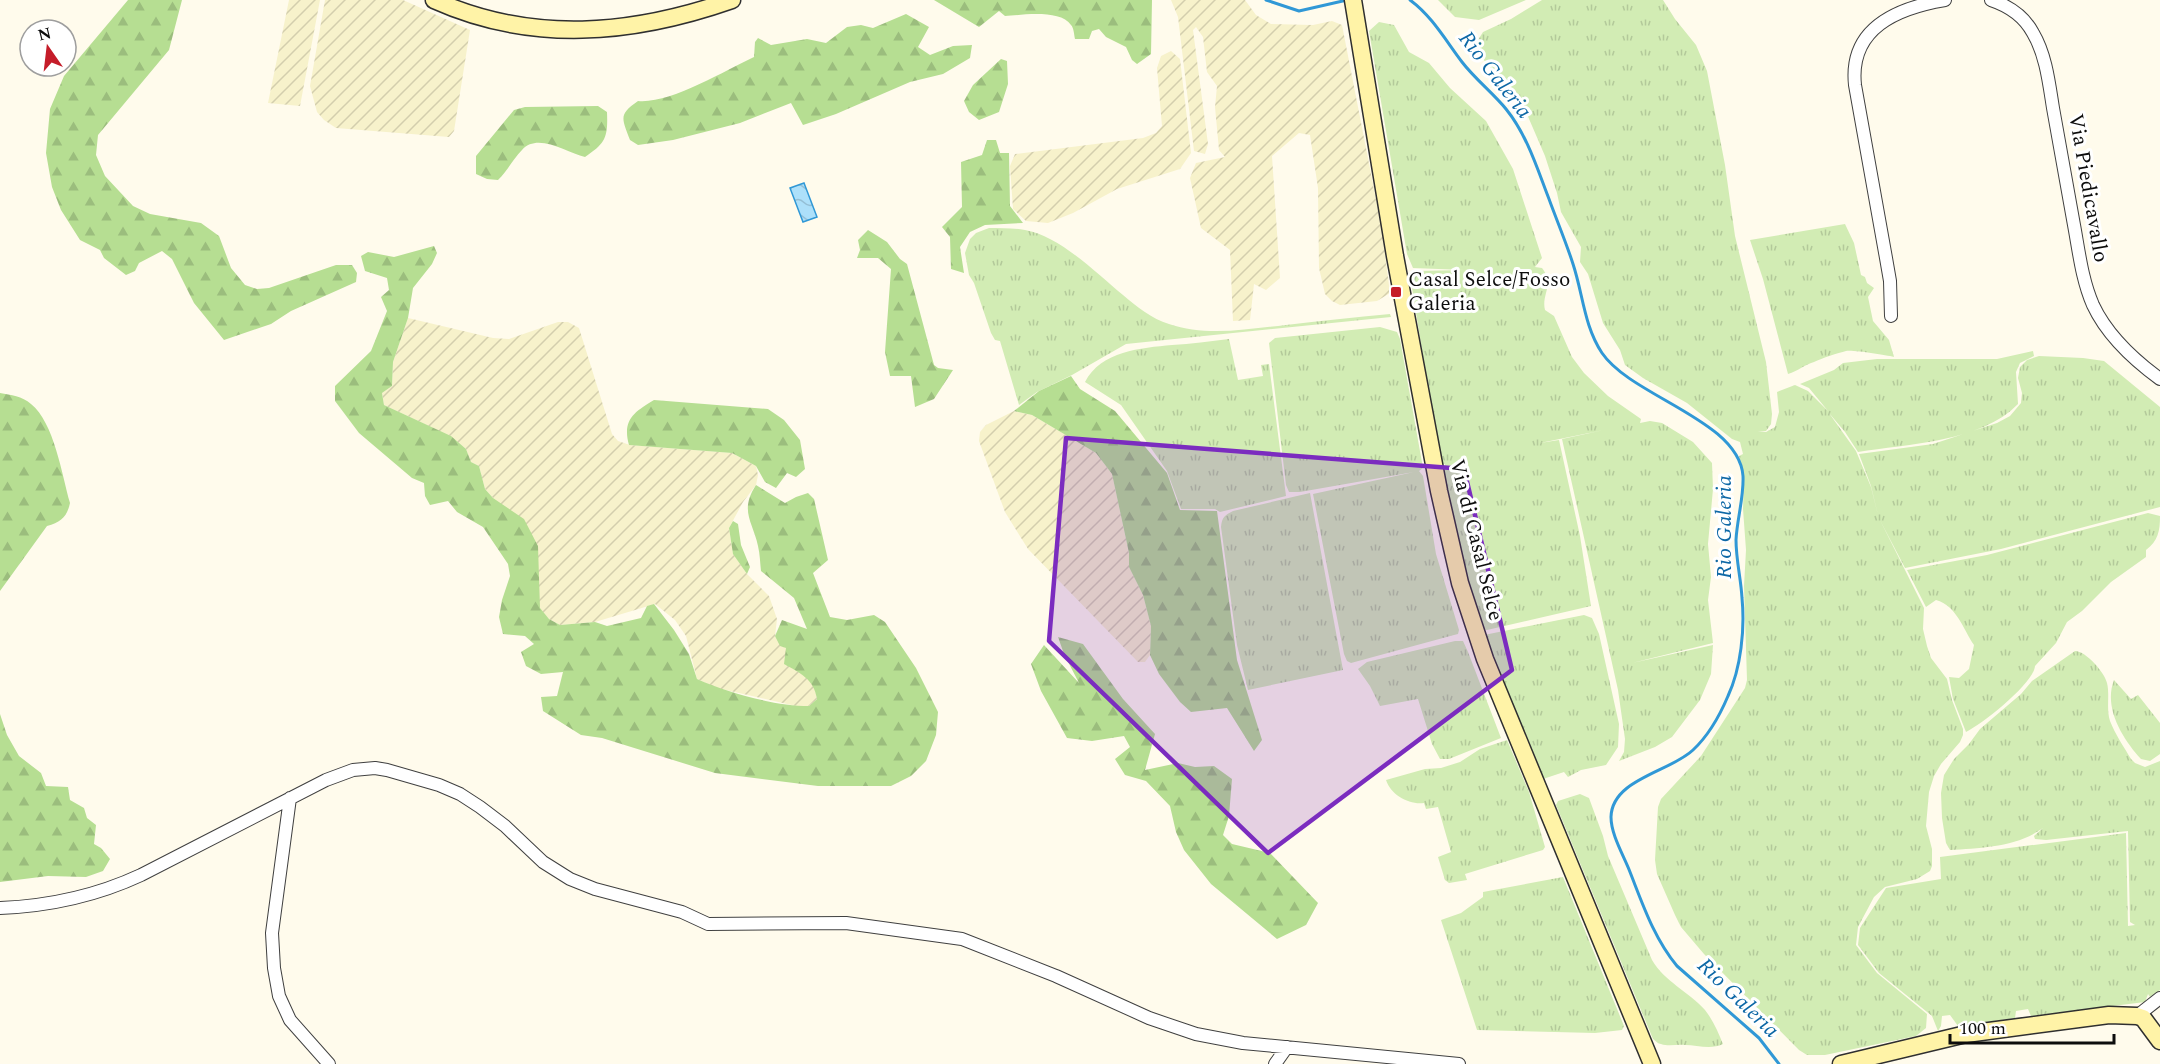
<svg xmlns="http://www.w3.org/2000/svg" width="2160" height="1064" font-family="Spectral,serif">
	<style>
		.farmland { fill: url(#farmland-furrows) }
		.grass { fill: url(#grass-tufts) }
		.forest { fill: url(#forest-firs) }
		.water { fill: url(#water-waves); stroke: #3098d6; stroke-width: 1.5 }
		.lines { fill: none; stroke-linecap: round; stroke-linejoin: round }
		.stream { stroke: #3098d6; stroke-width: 3 }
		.street-casing { stroke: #404040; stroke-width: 14 }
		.secondary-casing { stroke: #2f2f2f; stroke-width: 19 }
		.street { stroke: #fff; stroke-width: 12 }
		.secondary { stroke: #fff3a7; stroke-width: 16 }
		.marked { fill: #7b2cbf; fill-opacity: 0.2; stroke: #7b2cbf; stroke-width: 4.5; stroke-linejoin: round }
		.poi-dot { fill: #c51c29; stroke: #fff; stroke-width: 2 }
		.labels { text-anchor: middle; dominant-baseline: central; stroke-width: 6; stroke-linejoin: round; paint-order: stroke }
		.street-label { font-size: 21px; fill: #0d0d0d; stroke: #fff }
		.poi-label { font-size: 21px; fill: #0d0d0d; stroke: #fff; text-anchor: start }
		.water-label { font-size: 22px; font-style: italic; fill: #0e68a6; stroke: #fff }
	</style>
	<defs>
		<pattern id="farmland-furrows" width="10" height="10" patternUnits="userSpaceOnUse" patternTransform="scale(1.5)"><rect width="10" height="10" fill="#f7f2cb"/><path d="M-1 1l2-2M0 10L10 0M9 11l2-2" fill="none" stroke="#d3cead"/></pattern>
		<pattern id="grass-tufts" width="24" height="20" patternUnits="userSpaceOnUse" patternTransform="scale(1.5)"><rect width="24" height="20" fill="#d2ecb4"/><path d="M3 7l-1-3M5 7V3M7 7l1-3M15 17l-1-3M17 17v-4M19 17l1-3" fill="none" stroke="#b3c99a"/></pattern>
		<pattern id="forest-firs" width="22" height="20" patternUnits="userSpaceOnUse" patternTransform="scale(1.5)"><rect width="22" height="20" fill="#b6de92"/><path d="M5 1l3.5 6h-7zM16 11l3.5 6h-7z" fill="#9bbd7d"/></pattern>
		<pattern id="water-waves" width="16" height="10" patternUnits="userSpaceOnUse" patternTransform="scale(1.5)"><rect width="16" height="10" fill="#ade0fa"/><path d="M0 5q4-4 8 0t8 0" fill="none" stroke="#94bfd5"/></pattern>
	</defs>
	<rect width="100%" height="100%" fill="#fffbec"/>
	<!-- farmland -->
	<path class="farmland" d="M289 0H320L300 106 268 103Z
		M325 0H403L470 30 454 131 449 137 336 128 324 120 317 112 310 86Z
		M1171 0H1245L1256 15 1271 24 1313 25 1332 21 1342 25 1382 230 1390 293 1377 301 1340 305 1332 301 1325 294 1319 268 1318 188 1310 135 1299 133 1272 156 1280 278 1266 290 1254 284 1250 320 1233 321 1230 250 1201 228 1190 178 1196 163 1225 157 1219 150 1215 107 1217 86 1207 72 1203 37 1196 27 1193 30 1208 144 1205 154 1194 151 1178 17Z
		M1171 51 1180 59 1191 153 1180 169 1117 189 1073 213 1048 223 1026 221 1013 209 1010 166 1015 154 1143 138 1156 133 1162 126 1157 68 1161 56Z
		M408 318 493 338 509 339 558 322H568L579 328 612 434 618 441 630 445 732 453 756 466 758 475 756 485 743 502 729 528 733 553 747 574 769 596 777 619 775 636 786 648 797 671 807 677 815 688 817 699 809 706H796L717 688 697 679 686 636 675 620 655 604 595 622 560 625 549 619 540 609 493 498 485 489 479 466 471 462 466 449 450 436 384 405 382 393 392 386 393 362Z
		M1014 411 1032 415 1096 453 1112 474 1129 553V567L1143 595 1151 626 1150 655 1145 662H1138L1028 549 1005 512 979 441 980 432 986 425Z"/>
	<!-- grass -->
	<path class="grass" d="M1438 0H1526L1479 20 1455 17Z
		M1542 0H1663L1675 19 1696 45 1707 71 1725 165 1735 236 1766 362 1772 414 1771 424 1766 431 1758 432H1766L1775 427 1779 412 1777 392 1795 385 1808 391 1828 411 1809 388 1800 384 1834 370 1843 363 1877 359H1997L2033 351 2034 356 2020 363 2016 372 2018 404C1982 442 1907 444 1858 452L1845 432 1829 413 1856 451 1871 487 1878 515 1871 486 1859 454 1933 444 1997 423 2010 416 2021 403 2022 393 2018 378 2020 367 2027 360 2039 356 2083 358 2104 361 2160 407V507L2001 549 1905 568 1880 520 1924 608 1923 629 1927 646 1931 658 1947 679 1952 700 1963 729V735L1960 742 1941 764 1934 776 1929 792 1926 826 1932 849V866L1930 871 1917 879 1885 887 1874 897 1858 927 1856 945 1877 973 1927 1014 1926 1028 1916 1036 1825 1055H1807L1799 1050 1704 954 1681 927 1675 915 1657 874 1655 860 1658 807 1661 799 1701 756 1745 688 1747 680 1744 586 1746 550 1743 509 1744 476 1739 456 1743 454 1740 442 1732 439 1687 403 1643 378 1625 365 1620 350 1603 323 1588 274 1580 262 1581 247 1561 212 1557 193 1545 156 1523 105 1483 59 1478 49V40L1483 32 1511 19Z
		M1379 22 1394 25 1409 52 1429 63 1450 88 1486 121 1513 169 1542 258 1535 267 1542 268C1555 285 1541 294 1545 310L1554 316 1572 357 1584 373 1608 396 1641 419 1640 423 1650 421 1662 423 1693 442 1712 463 1713 489 1708 544 1711 577 1708 600 1713 643 1632 663 1713 645 1711 674 1700 700 1672 737 1655 747 1619 761 1624 752 1625 739 1618 690 1562 439 1604 430 1540 443 1559 440 1580 536 1591 606 1487 630 1482 629C1469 591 1460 554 1452 515 1449 500 1442 480 1445 464H1440L1410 275 1417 271 1464 270 1413 268 1407 254 1369 31Z
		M1845 224 1854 243 1861 275 1865 277 1867 283 1874 288 1868 297 1873 321 1889 340 1894 357C1885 355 1855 350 1846 351 1838 353 1822 358 1814 362 1804 365 1798 371 1788 374L1763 279 1750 240Z
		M989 228C1001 228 1013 228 1025 230 1060 236 1096 273 1123 295 1136 306 1152 319 1169 324 1206 337 1248 329 1286 325 1320 321 1355 317 1390 314L1391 317 1126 344 1072 375 1037 392 1019 405 1000 341 995 340 991 333 974 283 969 275 965 253 970 239 976 233Z
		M1380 327 1397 332 1400 339 1423 468 1419 471 1423 476 1436 554 1459 630 1458 634 1454 635 1351 663 1347 661 1344 654 1313 494 1414 472 1300 492H1289L1286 485 1269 343 1275 338Z
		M1229 339 1238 380 1263 376 1261 365 1269 364 1286 496 1220 512 1215 509H1181L1167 471 1121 405 1085 382C1101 351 1141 348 1172 345 1191 344 1210 341 1229 339Z
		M1310 493 1343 670 1248 690 1237 645 1221 527C1222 517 1225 515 1233 511Z
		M2148 513 2160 516C2160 531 2158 541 2146 550V557L2111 582 2082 611 2067 622 2056 643 2035 666C2034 683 1983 724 1966 732L1953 699 1949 677 1959 678 1969 669 1974 645C1963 629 1957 606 1936 600L1926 607 1907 570 1987 555Z
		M1584 615 1592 618 1599 634 1619 724 1618 747 1606 765 1581 770 1568 777 1564 772 1540 780 1484 635Z
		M1455 641H1463L1468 652 1501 738 1449 759H1440L1432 744 1418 699 1380 706 1370 686 1358 669 1367 662Z
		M2075 651C2086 651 2105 673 2107 683 2110 695 2106 708 2110 721 2115 734 2124 747 2131 759L2135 763 2145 767 2160 761V990L2150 997 2148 994 2145 1002 2031 1016 2028 1009 2016 1011 2015 1018 1958 1026 1950 1015 1942 1016 1941 1026 1938 1031 1932 1016 1879 973 1858 945 1860 928 1886 888 1941 879 1940 857 2126 833 2128 926 2135 925 2130 922 2128 831 2046 840 2035 839 2034 836 2043 828C2017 847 1981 848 1950 850L1946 843 1942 818 1941 793 1944 775 1954 759 1969 744 1980 729 2021 694 2032 681Z
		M2114 680 2131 699 2138 695 2160 723V754L2150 761 2141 759C2123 739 2103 708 2114 680Z
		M1507 740 1529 792 1545 847 1543 850 1465 874 1464 871 1467 880 1449 883 1445 880 1438 857 1451 852 1438 807 1426 809 1424 803C1409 805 1391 795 1386 780L1425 769 1441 768 1460 762 1480 749Z
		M1580 794 1589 798 1603 836 1608 856 1652 960C1665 982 1688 991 1705 1010 1713 1020 1718 1032 1723 1044 1711 1050 1697 1045 1685 1045 1677 1044 1669 1047 1661 1044 1658 1044 1656 1041 1653 1039L1556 805 1558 801Z
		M1563 877 1624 1026 1622 1030 1595 1033 1477 1030 1441 920 1461 913 1483 897V892Z"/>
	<!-- forest -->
	<path class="forest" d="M128 0H182L169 50 98 135 96 155 105 176 133 206 150 214 201 223 219 236 231 268 245 285 257 289 269 288 336 265H352L357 273 356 282 291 311 271 324 224 340 194 303 172 259 162 251 139 263 135 271 126 275 104 258 100 250 80 240 61 210 52 187 46 153 50 109 64 76Z
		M934 0H1152L1151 54 1137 64 1132 60 1126 47 1106 37 1099 29 1092 31 1089 39H1075C1074 35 1074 28 1071 25 1060 9 1022 15 1005 16L999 11 979 27Z
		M906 14 929 27 918 47 930 55 953 46 972 45 970 58 943 74 910 82 836 114 803 125 791 103 740 123 673 140 638 145 630 140C622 118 618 115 638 101 670 104 724 71 754 57L755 42 758 38 771 45 807 39 826 43 847 27 861 25 873 28Z
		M1001 59 1007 61 1008 84 999 112 979 120 969 112 964 101 973 85Z
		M598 106 607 112C608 137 606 143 585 157 567 153 538 132 522 150 513 159 508 170 498 180L487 179 476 174V156L514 110 525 107Z
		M987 140H996L1000 153H1009L1010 206 1023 223 985 225 970 232 960 247 964 273 951 269 950 237 942 227 962 207 961 162 982 155Z
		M868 230 887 242 900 259 907 264 934 365 938 368 953 370 934 399 915 407 911 376H890L885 352 891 269 878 258H857L860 250 858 240Z
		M434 246 437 253 432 264 413 288 408 318 393 362 392 386 382 393 384 405 451 436 466 449 471 462 479 466 485 489 493 498 524 519 538 546 540 608 549 619 560 625 595 622 607 626 641 618 647 606 654 604 674 630 689 654 697 679C729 693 774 706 809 706L817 699C814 679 800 673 784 664L786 648 780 646 775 636 782 620 807 629 794 598 761 571C760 563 760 554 758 546 753 522 739 511 756 485L785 503 796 497 808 493 814 499 828 560 813 573 830 617 847 620 874 615 885 622 916 668 938 712 936 735 926 761 911 776 891 786H818L715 773 602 738 581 735 543 711 541 697 557 696 563 672 541 674 526 666 521 652 534 644 525 636 503 634 499 617 502 600 510 576 508 564 483 527 457 512 448 501 430 505 425 496 424 483 412 478 359 433 335 401V386L371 351 387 311 381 297 389 290 387 278 365 271 361 256 368 252 394 257Z
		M1071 376 1080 389 1115 411 1167 473 1180 510 1217 511 1237 660 1262 740 1254 751 1227 708 1191 712 1180 702 1159 674 1150 655 1151 626 1143 595 1129 567V553L1112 474 1096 453 1032 415 1014 411 1039 391Z
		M0 393C11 395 22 396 31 404 54 422 62 475 70 503 67 517 61 522 47 526L0 591Z
		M654 400 768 409 784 420 800 440 805 469 796 477 787 473 776 488 765 482 756 466 732 453 629 445C622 420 634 412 654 400Z
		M733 521 738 524 741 545 750 567 747 574 733 554 729 528Z
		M1058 637 1083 644 1123 699 1155 734 1145 770 1178 763 1195 767 1214 766 1232 779 1229 816 1223 835 1232 844 1270 853 1318 903 1306 925 1277 939 1211 884 1184 850 1176 832 1170 806 1146 781 1125 775 1115 759 1130 747 1124 736 1092 741 1067 738 1041 691 1031 664 1044 645 1079 683 1064 654Z
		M0 714 7 735 19 756 41 773 46 786 68 787 70 800 84 808 87 818 96 825 94 844 101 848 110 859 103 871 86 877 48 876 0 882Z"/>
	<!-- water -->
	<path class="water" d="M804 183 817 217 803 222 790 188Z"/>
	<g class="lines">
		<!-- stream -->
		<path class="stream" d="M1266 0 1299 11 1347 0
			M1410 0C1432 16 1446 41 1462 62 1475 79 1493 93 1506 109 1527 135 1537 168 1549 199 1557 221 1566 242 1573 264 1583 294 1584 326 1602 353 1632 397 1739 420 1743 476 1744 497 1737 519 1736 540 1736 560 1741 579 1742 598 1745 629 1741 668 1728 696 1720 715 1708 736 1693 750 1670 772 1612 779 1611 817 1611 835 1624 856 1630 872 1643 905 1654 938 1677 966L1759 1038 1779 1064"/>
		<defs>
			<path id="street" d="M1991 0C2009 6 2024 16 2033 33 2046 55 2049 83 2053 108 2060 147 2067 186 2074 225 2079 252 2082 280 2093 305 2107 335 2134 360 2160 379
				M1891 316 1890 281 1886 258 1855 85C1849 28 1897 8 1945 0
				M290 798 272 933 274 968 279 996 290 1020 329 1064
				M0 908C50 906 96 896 141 875L326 780 353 770 375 768 387 770 439 785 460 794 480 807 505 826 543 862 570 879 595 889 682 912 708 924 846 923 962 939 1056 976 1149 1018 1196 1034 1243 1043 1459 1064
				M2137 1016 2160 998
				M1275 1064 1287 1047"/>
			<path id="secondary" d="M434 0C532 44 632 35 732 0
				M1353 0 1395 256 1439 491 1460 583 1485 659 1652 1064
				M1841 1064 1966 1034 2109 1015 2137 1016 2143 1018 2160 1041"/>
		</defs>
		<!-- street casing -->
		<use href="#street" class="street-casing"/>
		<!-- secondary casing -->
		<use href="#secondary" class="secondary-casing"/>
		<!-- street -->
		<use href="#street" class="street"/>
		<!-- secondary -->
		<use href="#secondary" class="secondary"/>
	</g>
	<!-- marked area -->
	<path class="marked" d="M1066 438 1464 469 1512 670 1268 853 1049 641Z"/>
	<!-- markers -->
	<rect class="poi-dot" x="1390" y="286" width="12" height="12" rx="3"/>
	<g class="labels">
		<!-- street labels -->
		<g class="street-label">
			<text transform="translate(2088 188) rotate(80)">Via Piedicavallo</text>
			<text transform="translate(1476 540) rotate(76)">Via di Casal Selce</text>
		</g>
		<!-- poi labels -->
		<g class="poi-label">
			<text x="1408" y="280">Casal Selce/Fosso<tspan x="1408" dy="24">Galeria</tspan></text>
		</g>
		<!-- water labels -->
		<g class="water-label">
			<text transform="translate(1495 75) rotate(52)">Rio Galeria</text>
			<text transform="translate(1724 527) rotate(-90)">Rio Galeria</text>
			<text transform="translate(1738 998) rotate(44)">Rio Galeria</text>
		</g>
	</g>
	<!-- north arrow -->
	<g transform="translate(48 48) rotate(346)"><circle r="28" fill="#ffffff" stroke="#9e9e9e" stroke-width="1.5"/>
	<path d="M0-4.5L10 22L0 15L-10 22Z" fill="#c51c29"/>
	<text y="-9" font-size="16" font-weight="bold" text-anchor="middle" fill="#0d0d0d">N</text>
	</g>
	<!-- scale -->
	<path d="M1950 1034v9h164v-9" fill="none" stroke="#0d0d0d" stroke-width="3"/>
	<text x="1959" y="1034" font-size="18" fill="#0d0d0d" stroke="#ffffff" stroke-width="4.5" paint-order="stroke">100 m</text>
</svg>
